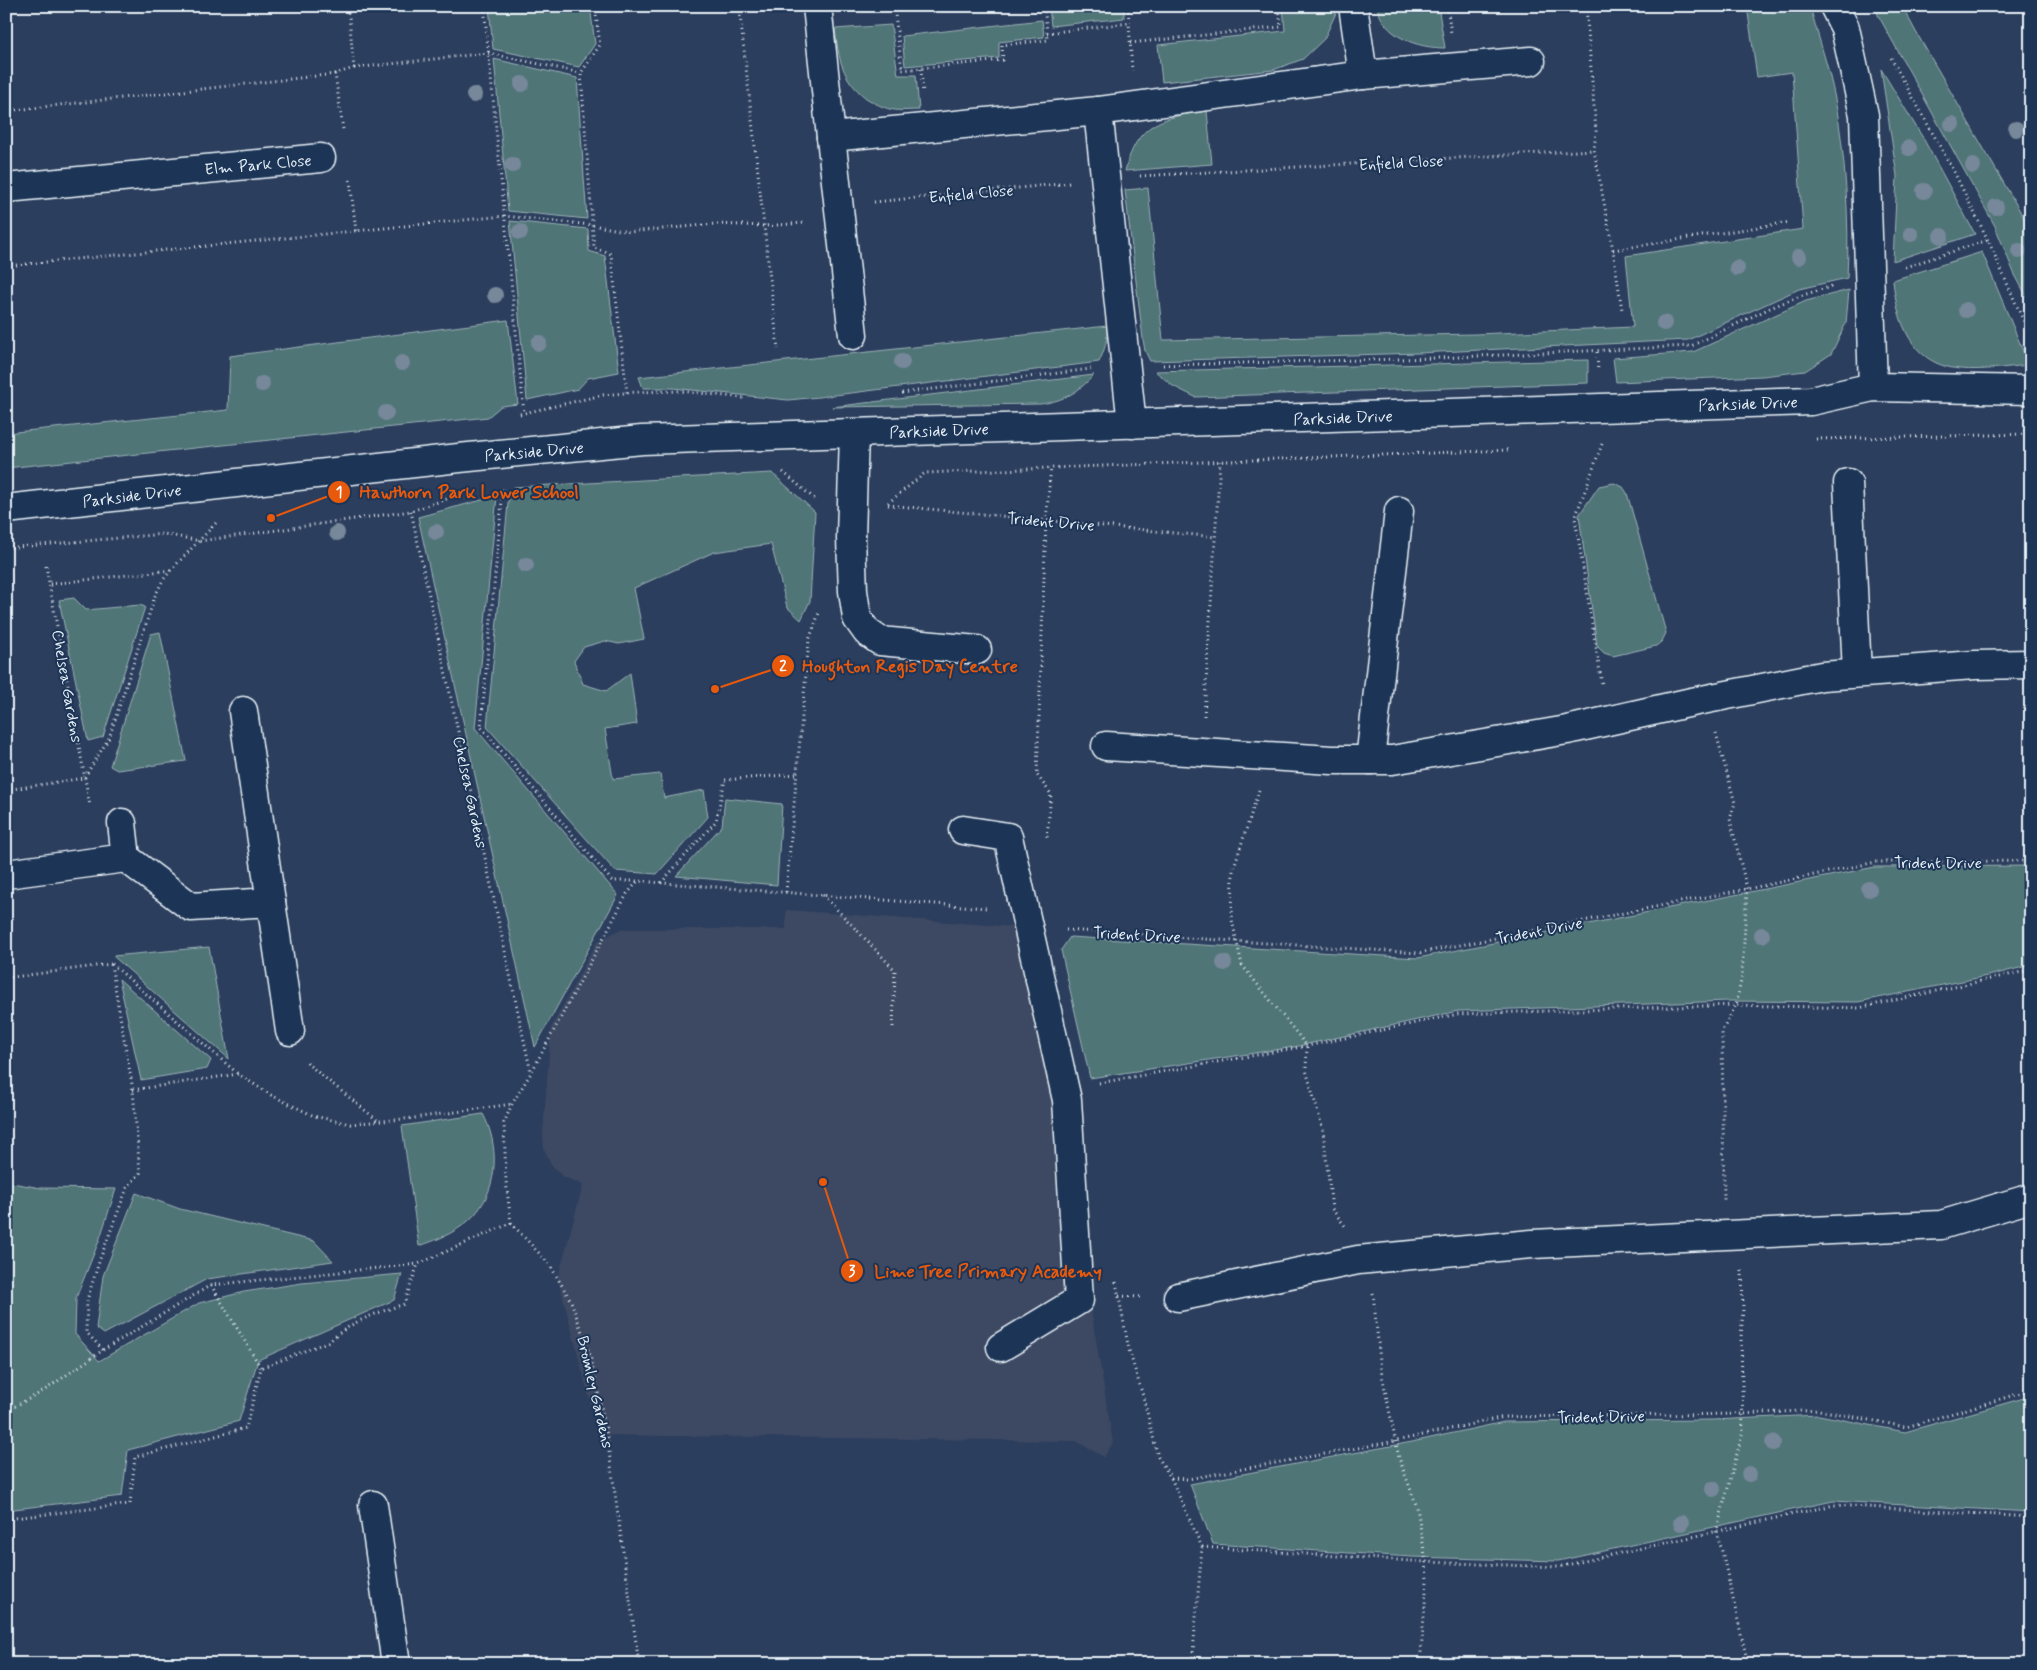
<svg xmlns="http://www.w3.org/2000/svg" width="2037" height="1670" font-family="Mynerve,sans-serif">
	<rect width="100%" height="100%" fill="#2c3e5d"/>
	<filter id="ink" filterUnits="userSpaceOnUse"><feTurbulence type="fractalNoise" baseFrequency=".02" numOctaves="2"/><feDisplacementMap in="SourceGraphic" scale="10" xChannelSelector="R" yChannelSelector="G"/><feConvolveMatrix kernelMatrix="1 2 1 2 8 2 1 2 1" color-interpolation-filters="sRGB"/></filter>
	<g filter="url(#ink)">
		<polygon fill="#3e4964" points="786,910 1014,927 1071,1188 1113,1443 1104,1457 1076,1441 599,1435 558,1278 583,1185 562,1176 551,1164 544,1149 543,1134 551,1028 597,942 621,929 786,929"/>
		<g fill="#4f7477" stroke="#9cb2b8">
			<polygon points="489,6 590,6 595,44 579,67 493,49"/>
			<polygon points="1049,6 1124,6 1124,18 1051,26"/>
			<polygon points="1283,6 1336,6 1336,13 1324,39 1303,59 1273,70 1162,82 1158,45 1285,31"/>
			<path d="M1377,6H1438L1445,48C1418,48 1383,37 1377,6Z"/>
			<path d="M1747,6H1810C1818,37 1829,68 1835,99C1845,152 1850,223 1847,278L1799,289L1688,340L1418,353L1150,361L1145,351L1143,339L1125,190L1148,188L1163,340L1476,334L1633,327L1626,256L1803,229L1792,72L1757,77Z"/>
			<polygon points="1876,6 1902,6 1916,32 2031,230 2031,305 2014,273 1995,226 1878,15"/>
			<polygon points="1042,20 1044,37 999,42 999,58 905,66 902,36"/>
			<path d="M891,25L898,75H916L919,110C911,110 903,111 895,110C885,109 874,103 866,98C841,78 839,59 835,29Z"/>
			<polygon points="494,59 577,78 587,219 508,211"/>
			<polygon points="1881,69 1923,138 1975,234 1893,261 1897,176"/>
			<path d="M1207,111L1212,164L1125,171C1137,123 1161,117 1207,111Z"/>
			<polygon points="510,221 588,229 589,251 605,256 619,372 588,378 578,389 527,400"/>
			<path d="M1982,252L2029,365C2007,367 1982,371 1960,369C1911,365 1897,321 1893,280Z"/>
			<polygon points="1849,290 1846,323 1831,354 1805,371 1763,376 1616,382 1613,358 1693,352 1806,301"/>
			<polygon points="508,320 518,404 501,406 488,417 6,468 6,433 228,410 230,356"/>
			<path d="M1107,326C1108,339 1105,349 1099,362L819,397L788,400L673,388H643L639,377Z"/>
			<polygon points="1588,360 1588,383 1195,397 1173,386 1155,371"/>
			<path d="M1094,375C1077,393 1065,400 1041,404L832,407Z"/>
			<polygon points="772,473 815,512 810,601 801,620 787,607 771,544 714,552 634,588 644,639 619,644 605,641 584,647 574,661 583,684 606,691 630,673 637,724 605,729 613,779 660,774 664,798 704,790 708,817 657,874 615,871 487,727 509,493 514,487"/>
			<polygon points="1614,483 1623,487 1627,493 1666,633 1662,641 1656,646 1613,656 1604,653 1597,646 1579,515 1599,486"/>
			<polygon points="497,496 475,728 618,895 535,1047 418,517"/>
			<polygon points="74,598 86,610 140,605 145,607 103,737 88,741 59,600"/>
			<polygon points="160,632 186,761 117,770 110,766 151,634"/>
			<polygon points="725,798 782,804 777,885 676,876 722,826"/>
			<polygon points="2031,866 2031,965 1992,975 1858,1002 1729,1001 1458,1011 1294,1047 1090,1078 1061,950 1070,937 1418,958 1875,867"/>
			<polygon points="209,947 229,1059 113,956"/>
			<polygon points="119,979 211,1060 207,1069 141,1080"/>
			<path d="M483,1114C499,1144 499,1186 476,1213C462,1230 440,1239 419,1246L402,1126Z"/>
			<polygon points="6,1182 41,1188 116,1189 99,1241 76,1298 75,1334 99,1361 199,1303 244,1292 302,1283 402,1274 394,1300 258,1360 239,1421 128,1450 122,1496 6,1510"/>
			<polygon points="136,1193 180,1209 314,1241 333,1261 207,1279 104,1334 96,1328 103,1276"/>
			<polygon points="2031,1396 2031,1512 1833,1501 1558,1561 1411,1557 1213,1544 1190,1484 1412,1442 1504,1422 1713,1420 1819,1415 1905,1432"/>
		</g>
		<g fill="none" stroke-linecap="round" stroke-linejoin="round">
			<defs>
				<g id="minor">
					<polyline points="817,6 831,137 1098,111 1363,75 1531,61"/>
					<polyline points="1353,6 1363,75"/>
					<polyline points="1834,6 1845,28 1864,115 1873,387"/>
					<polyline points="1098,111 1132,424"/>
					<polyline points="831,137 853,335"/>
					<polyline points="6,188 321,158"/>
					<polyline points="854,433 851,538 853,591 857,618 867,632 880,641 977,650"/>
					<polyline points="1848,483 1857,673"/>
					<polyline points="6,509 459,458 642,440 1811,401 1873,387 2031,390"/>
					<polyline points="1106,746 1332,760 1392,760 1567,730 1692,702 1822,676 1975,665 2031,664"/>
					<polyline points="1370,760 1399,511"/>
					<polyline points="122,823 126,858 191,907 271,902 243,711"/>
					<polyline points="963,830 1008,837 1067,1100 1079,1300 1001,1347"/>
					<polyline points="6,874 126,858"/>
					<polyline points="271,902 290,1031"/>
					<polyline points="1178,1297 1358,1260 1532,1244 1941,1225 2031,1198"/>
					<polyline points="373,1505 396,1664"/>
				</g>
			</defs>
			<use href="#minor" stroke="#e8f1f8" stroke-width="31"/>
			<g stroke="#e8f1f8" stroke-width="3" stroke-dasharray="1 4" stroke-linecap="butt">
				<polyline points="484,6 524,413"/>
				<polyline points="595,6 600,45 581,73 594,248 611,254 627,393"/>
				<polyline points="739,6 778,349"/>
				<polyline points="894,6 902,70 1003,60 1002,45 1048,40 1044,6"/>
				<polyline points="1128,6 1132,71"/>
				<polyline points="1447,6 1451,33"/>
				<polyline points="1586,6 1596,131 1594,150"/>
				<polyline points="1047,33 1129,23"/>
				<polyline points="1130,43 1281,27 1279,6"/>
				<polyline points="1891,58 1953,170 1988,240"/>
				<polyline points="354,68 488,53 581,73"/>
				<polyline points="921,69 923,93"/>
				<polyline points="6,111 335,74"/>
				<polyline points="343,129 335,74 354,68 348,6"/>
				<polyline points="1140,176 1594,150 1613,250 1622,310"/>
				<polyline points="350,180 356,231"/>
				<polyline points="874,202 1070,183"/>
				<polyline points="1613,250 1790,222"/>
				<polyline points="6,266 504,216 592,225 630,232 716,224 765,226 804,223"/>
				<polyline points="1905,267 1988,240 2031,338"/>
				<polyline points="1597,352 1598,372"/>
				<polyline points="1163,365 1438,358 1691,346 1770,308 1803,295 1833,286"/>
				<polyline points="902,393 1091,369"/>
				<polyline points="520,414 603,395 636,392 680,391 744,398"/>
				<polyline points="1816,439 2031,434"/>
				<polyline points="1602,444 1575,518 1602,685"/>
				<polyline points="783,472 816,500"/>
				<polyline points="503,489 481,727 612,881 638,881 987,908"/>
				<polyline points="888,503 925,473 1508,450"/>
				<polyline points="888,505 1216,537"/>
				<polyline points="411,511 531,1073"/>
				<polyline points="6,548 164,534 200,541 411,511 453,497"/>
				<polyline points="46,566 90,806"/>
				<polyline points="50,584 171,570"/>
				<polyline points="1204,716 1220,461"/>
				<polyline points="1716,733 1735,803 1730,819 1747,889 1742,976 1736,1005 1722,1031 1724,1200"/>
				<polyline points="6,790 84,778 109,738 155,596 163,580 171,570 216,523"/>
				<polyline points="1259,790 1233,870 1232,920 1242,965 1307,1046 1306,1070 1323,1130 1332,1209 1345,1226"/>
				<polyline points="1047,837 1051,794 1037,775 1046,520 1051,467"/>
				<polyline points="661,883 716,821 725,780 797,774"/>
				<polyline points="786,892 809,640 819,613"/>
				<polyline points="823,895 895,970 893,1028"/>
				<polyline points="1066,930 1419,953 1747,889 1876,862 2031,861"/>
				<polyline points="112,964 238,1074"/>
				<polyline points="6,978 111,964"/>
				<polyline points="307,1062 309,1065 377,1120"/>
				<polyline points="1099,1083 1307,1046 1458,1014 1736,1005 1859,1008 2031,970"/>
				<polyline points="133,1090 238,1074 271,1095 314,1116 350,1124 414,1118 512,1104"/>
				<polyline points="511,1223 550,1265 571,1301 590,1355 606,1430 639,1664"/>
				<polyline points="511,1223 506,1181 504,1123 512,1104 531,1073 627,894 638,881"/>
				<polyline points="1742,1270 1743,1309 1741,1338 1743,1431 1716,1533 1721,1547 1748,1664"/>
				<polyline points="1116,1282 1129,1350 1143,1396 1158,1457 1171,1478 1202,1547 1192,1664"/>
				<polyline points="211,1285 261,1368"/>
				<polyline points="1373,1293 1381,1370 1399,1458 1417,1507 1426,1562 1427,1580 1420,1664"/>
				<polyline points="1119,1296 1142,1297"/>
				<polyline points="103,1350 211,1285 418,1264"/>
				<polyline points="6,1411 42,1392 103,1350 86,1332 87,1300 100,1259 127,1188 140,1173 133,1090 111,964"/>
				<polyline points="1171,1478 1188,1479 1396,1441 1504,1417 1742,1414 1819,1410 1906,1427 2031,1390"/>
				<path d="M6,1519L130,1504L135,1457L246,1428L261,1368L330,1341C351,1321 377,1313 404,1304L418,1264L511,1223"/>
				<polyline points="1202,1547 1426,1562 1558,1567 1834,1505 2031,1517"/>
			</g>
			<use href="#minor" stroke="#1d3557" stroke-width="28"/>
		</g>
		<g fill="#76889a">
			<circle cx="522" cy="84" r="8"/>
			<circle cx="474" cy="95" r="8"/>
			<circle cx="1952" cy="124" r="8"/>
			<circle cx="2016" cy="129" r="8"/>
			<circle cx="1909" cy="148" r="8"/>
			<circle cx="512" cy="165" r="8"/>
			<circle cx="1973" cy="166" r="8"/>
			<circle cx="1924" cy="191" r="8"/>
			<circle cx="1996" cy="207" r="8"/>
			<circle cx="520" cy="232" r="8"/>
			<circle cx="1911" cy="234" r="8"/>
			<circle cx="1941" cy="236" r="8"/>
			<circle cx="2019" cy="251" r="8"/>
			<circle cx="1799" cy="257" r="8"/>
			<circle cx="1737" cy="268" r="8"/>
			<circle cx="495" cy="295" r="8"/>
			<circle cx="1966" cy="310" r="8"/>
			<circle cx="1664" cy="323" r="8"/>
			<circle cx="539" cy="343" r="8"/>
			<circle cx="902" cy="362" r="8"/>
			<circle cx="402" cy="363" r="8"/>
			<circle cx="262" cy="384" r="8"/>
			<circle cx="386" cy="413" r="8"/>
			<circle cx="436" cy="532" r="8"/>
			<circle cx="337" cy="533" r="8"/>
			<circle cx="526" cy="565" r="8"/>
			<circle cx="1869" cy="889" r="8"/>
			<circle cx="1762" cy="935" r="8"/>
			<circle cx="1224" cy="963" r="8"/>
			<circle cx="1773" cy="1443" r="8"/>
			<circle cx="1749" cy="1474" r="8"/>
			<circle cx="1713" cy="1489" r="8"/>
			<circle cx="1681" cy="1523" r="8"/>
		</g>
	</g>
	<g text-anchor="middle" stroke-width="4" stroke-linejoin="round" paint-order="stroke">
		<g font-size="16" fill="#e8f1f8" stroke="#1d3557">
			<text transform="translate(1401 162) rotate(-3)" y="6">Enfield Close</text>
			<text transform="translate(258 164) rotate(-5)" y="6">Elm Park Close</text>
			<text transform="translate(971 193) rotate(-5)" y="6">Enfield Close</text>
			<text transform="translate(1748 403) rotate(-2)" y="6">Parkside Drive</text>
			<text transform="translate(1343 417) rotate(-2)" y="6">Parkside Drive</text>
			<text transform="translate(939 430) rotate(-2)" y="6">Parkside Drive</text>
			<text transform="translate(534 451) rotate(-5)" y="6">Parkside Drive</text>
			<text transform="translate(132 495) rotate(-7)" y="6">Parkside Drive</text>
			<text transform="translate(1051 521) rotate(5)" y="6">Trident Drive</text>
			<text transform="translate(68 686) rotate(80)" y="6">Chelsea Gardens</text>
			<text transform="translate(471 792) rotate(78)" y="6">Chelsea Gardens</text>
			<text x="1938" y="868">Trident Drive</text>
			<text transform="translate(1539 930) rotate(-11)" y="6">Trident Drive</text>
			<text transform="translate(1137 934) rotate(3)" y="6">Trident Drive</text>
			<text transform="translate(596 1392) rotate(77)" y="6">Bromley Gardens</text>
			<text transform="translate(1601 1416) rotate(-1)" y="6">Trident Drive</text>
		</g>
	</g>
	<path fill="none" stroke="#e8590c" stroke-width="2" d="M271 518L339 492M715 689L783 666M823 1182L852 1271"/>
	<g fill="#e8590c" stroke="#1d3557" stroke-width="2">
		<circle cx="271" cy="518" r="5"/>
		<circle cx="715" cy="689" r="5"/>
		<circle cx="823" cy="1182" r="5"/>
		<circle cx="339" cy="492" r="12"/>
		<circle cx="783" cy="666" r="12"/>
		<circle cx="852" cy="1271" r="12"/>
	</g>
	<g font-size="15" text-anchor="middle" font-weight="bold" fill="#fff">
		<text x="339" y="497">1</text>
		<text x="783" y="671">2</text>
		<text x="852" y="1276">3</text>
	</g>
	<g font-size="18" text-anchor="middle" font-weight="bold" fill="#e8590c" stroke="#1d3557" stroke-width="4" stroke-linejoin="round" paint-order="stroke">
		<text x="469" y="498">Hawthorn Park Lower School</text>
		<text x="910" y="672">Houghton Regis Day Centre</text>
		<text x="988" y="1277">Lime Tree Primary Academy</text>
	</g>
	<rect width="2037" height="1670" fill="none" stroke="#1d3557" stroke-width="25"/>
	<rect x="12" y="12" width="2012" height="1645" fill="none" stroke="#e8f1f8" stroke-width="2" filter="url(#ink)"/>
</svg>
